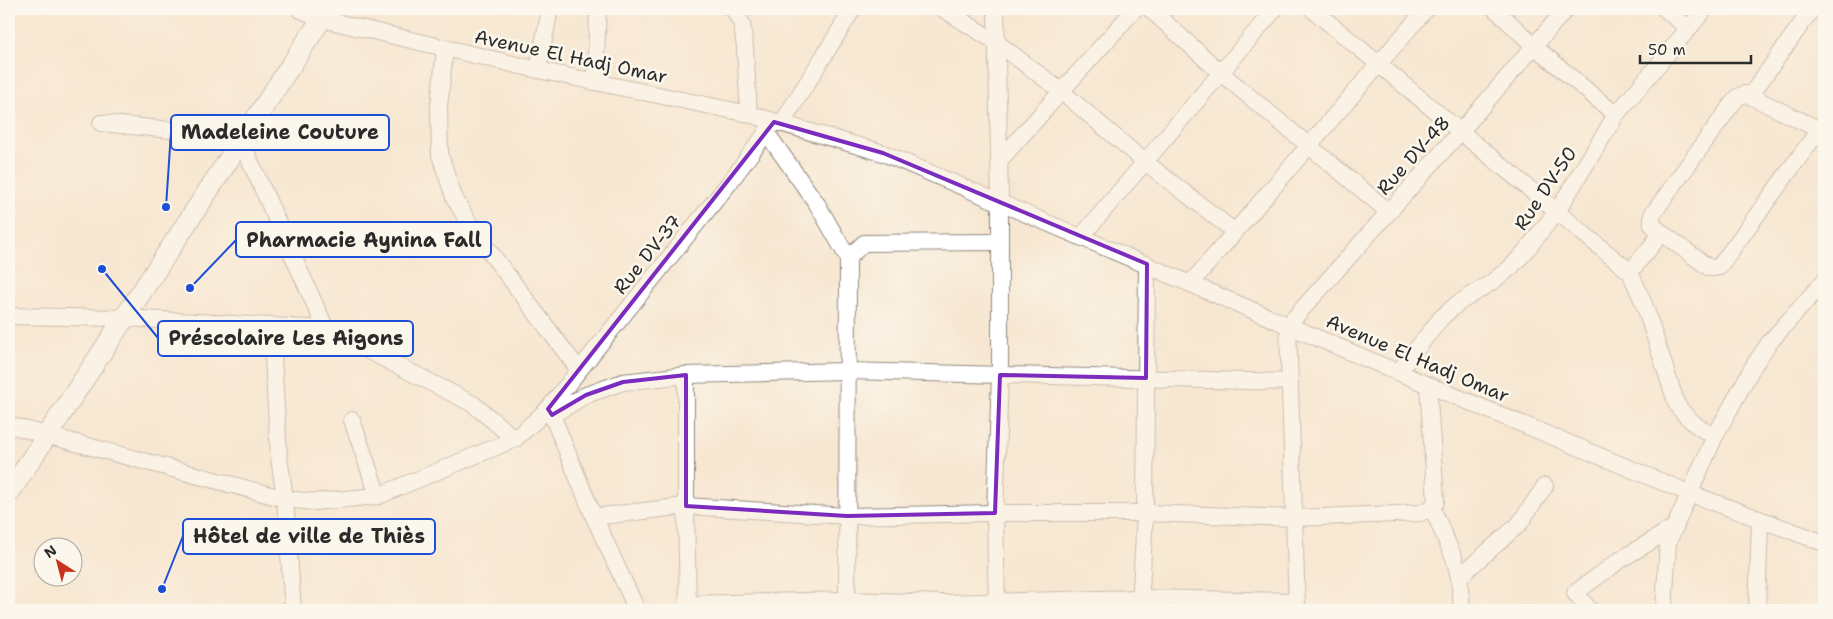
<svg xmlns="http://www.w3.org/2000/svg" width="1833" height="619" font-family="'Shantell Sans',sans-serif">
	<rect width="100%" height="100%" fill="#fbf7ec"/>
	<filter id="ink" filterUnits="userSpaceOnUse"><feTurbulence type="fractalNoise" baseFrequency=".02" numOctaves="2"/><feDisplacementMap in="SourceGraphic" scale="10" xChannelSelector="R" yChannelSelector="G"/><feConvolveMatrix kernelMatrix="1 2 1 2 8 2 1 2 1" color-interpolation-filters="sRGB"/></filter>
	<filter id="wash" filterUnits="userSpaceOnUse"><feTurbulence type="fractalNoise" baseFrequency=".0096" numOctaves="4" result="noise"/><feDisplacementMap in="SourceGraphic" scale="20" xChannelSelector="R" yChannelSelector="G"/><feGaussianBlur stdDeviation="1.12" result="paint"/><feColorMatrix in="noise" values="0 0 0 0 0 0 0 0 0 0 0 0 0 0 0 0 0 1.4 0 .05"/><feComposite in="paint" operator="in"/></filter>
	<g filter="url(#wash)">
		<rect width="100%" height="100%" fill="#f7e7d2"/>
	</g>
	<g filter="url(#ink)">
		<g fill="none" stroke-linecap="round" stroke-linejoin="round">
			<defs>
				<g id="minor">
					<polyline points="299,9 322,19 538,70 749,114 883,153 1428,385 1689,493 1824,543"/>
					<polyline points="733,9 742,24 745,48 749,114"/>
					<polyline points="943,9 996,42 1061,91 1145,162 1235,232"/>
					<polyline points="996,9 1000,202 1000,375 995,513 997,610"/>
					<polyline points="1150,9 1221,73 1389,212"/>
					<path d="M1312,9L1630,272L1644,304L1677,405C1688,420 1698,428 1715,436L1668,542L1664,610"/>
					<polyline points="1495,9 1534,46 1616,115"/>
					<polyline points="1665,9 1689,29"/>
					<polyline points="1812,9 1750,96 1824,132"/>
					<polyline points="445,48 439,107 440,155 454,197 471,227 579,370"/>
					<polyline points="538,70 550,9"/>
					<polyline points="595,82 598,9"/>
					<polyline points="101,123 221,135 241,141 326,329 473,404 515,439"/>
					<polyline points="782,123 853,9"/>
					<polyline points="766,132 817,204 848,258 847,610"/>
					<polyline points="999,161 1135,9"/>
					<polyline points="1662,233 1652,225 1652,215 1732,104 1738,97 1744,94 1750,96"/>
					<polyline points="1081,237 1275,9"/>
					<polyline points="848,258 864,243 1000,242"/>
					<polyline points="1630,272 1662,233 1708,267 1714,268 1719,267 1819,130"/>
					<polyline points="1191,283 1426,9"/>
					<polyline points="9,316 124,318 326,329"/>
					<polyline points="271,325 279,457 285,499 293,610"/>
					<polyline points="1399,371 1442,317 1457,304 1492,282 1510,268 1524,253 1558,210 1616,115 1705,9"/>
					<polyline points="686,375 686,506 688,610"/>
					<polyline points="548,409 552,415 594,517 637,610"/>
					<polyline points="552,415 586,395 623,382 686,375 847,371 1290,382"/>
					<polyline points="352,420 378,496"/>
					<polyline points="9,425 285,499 314,502 378,496 515,439 548,409 730,182 774,122"/>
					<polyline points="1715,436 1754,365 1769,343 1824,281"/>
					<polyline points="1432,508 1454,558 1459,577 1462,610"/>
					<polyline points="594,517 686,506 847,516 995,513 1145,513 1295,518 1420,513 1432,508 1436,501 1428,385"/>
					<polyline points="1459,577 1519,524 1545,486"/>
					<polyline points="688,604 847,600 941,603 1140,598 1297,601"/>
					<polyline points="1140,610 1145,513 1147,264"/>
					<polyline points="1297,610 1288,325 1460,132 1566,9"/>
					<polyline points="1590,610 1575,593 1620,560 1676,526"/>
					<polyline points="1757,610 1760,520"/>
				</g>
				<polyline id="major" points="9,493 328,9"/>
			</defs>
			<use href="#minor" stroke="#91897e" stroke-width="18"/>
			<use href="#major" stroke="#91897e" stroke-width="22"/>
			<use href="#minor" stroke="#fff" stroke-width="16"/>
			<use href="#major" stroke="#fff" stroke-width="20"/>
		</g>
	</g>
	<path d="M0 0H1833V619H0ZM774,122L883,153L1147,264L1146,378L1000,375L995,513L847,516L686,506V375L623,382L586,395L552,415L548,409Z" fill="#f7e7d2" fill-opacity=".55" fill-rule="evenodd"/>
	<path fill="none" stroke="#7b2cbf" stroke-width="4" stroke-linejoin="round" d="M774,122L883,153L1147,264L1146,378L1000,375L995,513L847,516L686,506V375L623,382L586,395L552,415L548,409Z"/>
	<g text-anchor="middle" stroke-width="5" stroke-linejoin="round" paint-order="stroke">
		<g font-size="19" fill="#2b2b2b" stroke="#fbf7ec">
			<text transform="translate(571 56) rotate(12)" y="7">Avenue El Hadj Omar</text>
			<text transform="translate(1413 155) rotate(-48)" y="7">Rue DV-48</text>
			<text transform="translate(1545 188) rotate(-56)" y="7">Rue DV-50</text>
			<text transform="translate(647 254) rotate(-51)" y="7">Rue DV-37</text>
			<text transform="translate(1418 358) rotate(23)" y="7">Avenue El Hadj Omar</text>
		</g>
	</g>
	<path fill="none" stroke="#1d4ed8" stroke-width="2" d="M166 207L171 132M190 288L236 240M102 269L158 338M162 589L183 536"/>
	<g fill="#1d4ed8" stroke="#fbf7ec" stroke-width="2">
		<circle cx="166" cy="207" r="5"/>
		<circle cx="190" cy="288" r="5"/>
		<circle cx="102" cy="269" r="5"/>
		<circle cx="162" cy="589" r="5"/>
	</g>
	<g fill="#fbf7ec" stroke="#1d4ed8" stroke-width="2">
		<rect x="171" y="115" width="218" height="35" rx="5"/>
		<rect x="236" y="222" width="255" height="35" rx="5"/>
		<rect x="158" y="321" width="255" height="35" rx="5"/>
		<rect x="183" y="519" width="252" height="35" rx="5"/>
	</g>
	<g font-size="20" text-anchor="middle" font-weight="bold" fill="#2b2b2b">
		<text x="280" y="139">Madeleine Couture</text>
		<text x="364" y="247">Pharmacie Aynina Fall</text>
		<text x="286" y="345">Préscolaire Les Aigons</text>
		<text x="309" y="543">Hôtel de ville de Thiès</text>
	</g>
	<rect width="1833" height="619" fill="none" stroke="#fbf7ec" stroke-width="30"/>
	<g transform="translate(58 562) rotate(324)"><circle r="24" fill="#fbf7ec" stroke="#a8a59f"/>
	<path d="M0-4L9 19L0 12L-9 19Z" fill="#c8321e"/>
	<text y="-8" font-size="14" font-weight="bold" text-anchor="middle" fill="#2b2b2b">N</text>
	</g>
	<path d="M1640 55v8h111v-8" fill="none" stroke="#2b2b2b" stroke-width="2.5"/>
	<text x="1648" y="55" font-size="15" fill="#2b2b2b" stroke="#fbf7ec" stroke-width="4" paint-order="stroke">50 m</text>
</svg>
